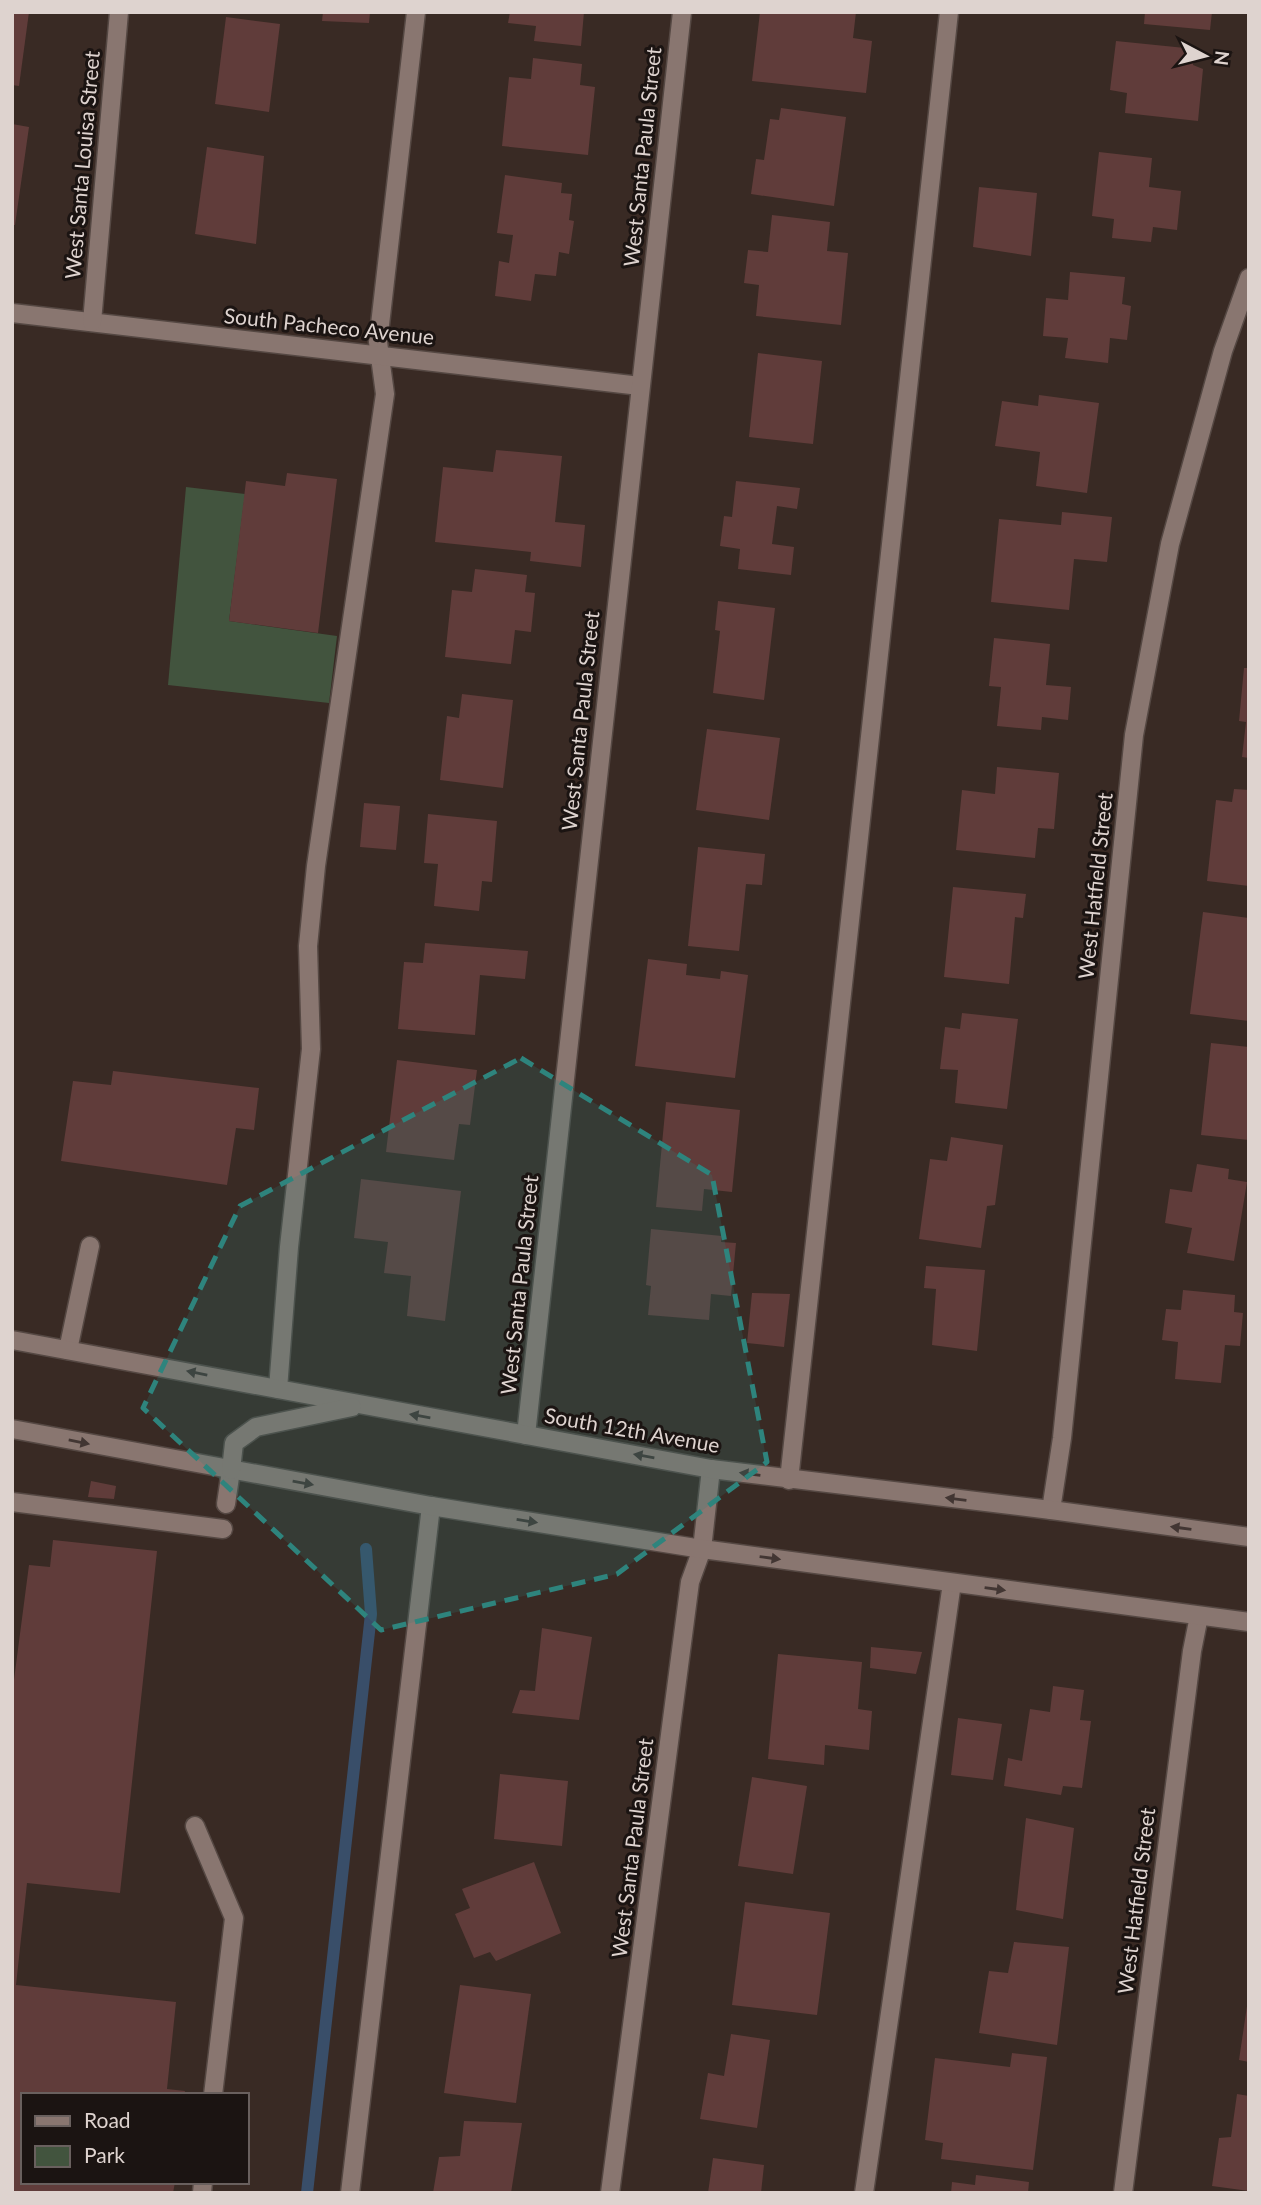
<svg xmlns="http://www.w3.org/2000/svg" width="1261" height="2205" font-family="Lato,sans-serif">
	<rect width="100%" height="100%" fill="#392a24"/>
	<polygon fill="#42543e" points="186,487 245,494 229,621 337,636 329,703 168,685"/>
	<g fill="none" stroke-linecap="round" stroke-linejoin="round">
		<polyline stroke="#394e69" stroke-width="12" points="307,2193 371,1614 366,1549"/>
	</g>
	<g fill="#603c3a">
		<polygon points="12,12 29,12 19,86 12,85"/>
		<polygon points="323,12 370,12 369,23 322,21"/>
		<polygon points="510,12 584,12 581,46 534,41 536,26 508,23"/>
		<polygon points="760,12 856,12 853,38 872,41 866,93 752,81"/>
		<polygon points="1145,12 1212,12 1210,30 1144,24"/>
		<polygon points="226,17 280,24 269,112 215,104"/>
		<polygon points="1116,41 1195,49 1193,65 1203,69 1198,121 1125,113 1127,93 1110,90"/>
		<polygon points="533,58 582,64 580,85 595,87 588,155 502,146 509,77 531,79"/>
		<polygon points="781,108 846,117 834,206 751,194 756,159 764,160 770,119 779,120"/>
		<polygon points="12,124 29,127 15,225 12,225"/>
		<polygon points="207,147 264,156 256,244 195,234"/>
		<polygon points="1099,152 1152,158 1149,187 1181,191 1177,230 1153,227 1151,242 1112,238 1114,219 1092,216"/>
		<polygon points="505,175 562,183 561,193 572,194 569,220 574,221 569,254 559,252 556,276 535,274 531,301 495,296 499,261 509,263 513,235 497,233"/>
		<polygon points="979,187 1037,193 1031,256 973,247"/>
		<polygon points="772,215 830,222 827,251 848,253 841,325 756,316 759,285 744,283 748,250 768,252"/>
		<polygon points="1070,272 1125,277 1122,304 1131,306 1127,340 1110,338 1108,363 1065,358 1068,338 1043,336 1046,298 1068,300"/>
		<polygon points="758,353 822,361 813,444 749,437"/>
		<polygon points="1039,395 1099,403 1087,493 1036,486 1040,452 995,446 1002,401 1038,406"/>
		<polygon points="496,450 562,456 555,522 585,525 581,567 530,561 531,552 435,542 443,467 493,472"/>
		<polygon points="287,473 337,479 318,633 229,621 246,481 285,486"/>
		<polygon points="736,481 800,488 797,509 777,506 772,544 794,547 791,575 738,569 740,549 720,546 724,516 732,517"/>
		<polygon points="1062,512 1112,517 1107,562 1074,559 1069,610 991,602 999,519 1061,525"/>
		<polygon points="475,569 527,575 525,592 535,593 531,632 515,630 511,664 445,657 452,590 472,592"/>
		<polygon points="718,601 775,608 764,700 713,693 720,631 715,630"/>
		<polygon points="994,638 1050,644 1046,685 1071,687 1068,720 1042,717 1041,730 997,726 1001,687 989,686"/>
		<polygon points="1244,668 1249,668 1249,758 1242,757 1246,722 1239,721"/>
		<polygon points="462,694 513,700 503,788 440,780 447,716 459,718"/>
		<polygon points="707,729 780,738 769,820 696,810"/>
		<polygon points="997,767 1059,773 1054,829 1038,828 1035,858 956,850 962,790 995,794"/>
		<polygon points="1234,789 1249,790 1249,886 1207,881 1216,800 1232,802"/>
		<polygon points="364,803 400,806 396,850 360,847"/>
		<polygon points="428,814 497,821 492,882 482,881 479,911 434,906 438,864 424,863"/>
		<polygon points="698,847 765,854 762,885 746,884 739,951 688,946"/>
		<polygon points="953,887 1026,894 1023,918 1015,917 1009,984 944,977"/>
		<polygon points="1203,912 1249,918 1249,1021 1190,1014"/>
		<polygon points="425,943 528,951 525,979 480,975 475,1035 398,1029 404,962 423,963"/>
		<polygon points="648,959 687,964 686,975 720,979 721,971 748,975 735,1078 635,1066"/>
		<polygon points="962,1013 1018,1019 1007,1109 955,1103 958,1070 940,1069 945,1027 960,1029"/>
		<polygon points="1211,1043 1249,1047 1249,1140 1201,1135"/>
		<polygon points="397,1060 477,1070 470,1125 459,1124 454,1160 386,1152"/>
		<polygon points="113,1071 259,1088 254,1130 236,1128 227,1185 61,1161 73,1081 111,1085"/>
		<polygon points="666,1102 740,1110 732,1192 704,1189 702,1211 656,1207"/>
		<polygon points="951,1137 1003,1145 995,1205 987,1206 981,1248 919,1239 930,1159 947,1161"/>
		<polygon points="1197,1164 1229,1169 1228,1179 1247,1182 1234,1261 1187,1253 1192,1228 1165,1223 1170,1189 1192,1192"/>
		<polygon points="361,1179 461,1191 445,1321 407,1316 411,1276 384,1273 388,1242 354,1238"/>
		<polygon points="651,1229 722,1236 721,1242 736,1243 731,1296 711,1294 709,1320 648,1315 651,1286 646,1285"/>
		<polygon points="926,1266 985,1270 977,1351 932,1345 936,1289 924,1288"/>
		<polygon points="1183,1290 1235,1295 1234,1312 1243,1313 1240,1346 1225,1345 1221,1383 1175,1379 1178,1342 1162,1340 1166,1309 1181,1310"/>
		<polygon points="752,1293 790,1294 784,1347 747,1343"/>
		<polygon points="91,1481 116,1486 114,1499 88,1497"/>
		<polygon points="53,1540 157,1551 120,1893 27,1883 16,1985 176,2002 167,2089 185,2091 184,2095 23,2095 23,2182 175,2182 173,2193 12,2193 12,1695 29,1565 50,1567"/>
		<polygon points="542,1628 592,1637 579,1720 512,1713 520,1690 535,1691"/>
		<polygon points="871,1647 922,1652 916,1674 870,1668"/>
		<polygon points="778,1654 862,1662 858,1709 872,1711 869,1750 825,1745 824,1765 768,1759"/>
		<polygon points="1053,1686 1084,1690 1080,1720 1091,1721 1082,1788 1063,1786 1061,1795 1004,1786 1008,1758 1022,1761 1030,1709 1050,1712"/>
		<polygon points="958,1718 1002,1724 993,1780 951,1775"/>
		<polygon points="500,1774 568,1781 562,1846 494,1839"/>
		<polygon points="752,1777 807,1786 793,1874 738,1866"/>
		<polygon points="1026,1818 1074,1828 1063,1919 1016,1910"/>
		<polygon points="534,1862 561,1933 496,1961 490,1952 474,1958 455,1914 470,1908 462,1889"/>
		<polygon points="745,1902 830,1913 817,2015 732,2005"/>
		<polygon points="1014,1942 1069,1947 1057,2045 979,2033 989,1971 1008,1973"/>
		<polygon points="460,1985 531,1994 516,2103 444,2093"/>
		<polygon points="1247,2006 1249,2007 1249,2062 1239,2060"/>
		<polygon points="731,2034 770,2040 757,2128 700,2119 708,2073 724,2076"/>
		<polygon points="1012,2053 1047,2057 1033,2170 941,2159 943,2143 925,2140 935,2058 1010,2067"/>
		<polygon points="1237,2094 1249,2096 1249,2191 1212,2186 1219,2138 1231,2137"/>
		<polygon points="464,2121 522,2123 511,2193 433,2193 439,2157 460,2156"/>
		<polygon points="713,2158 764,2165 761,2193 708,2193"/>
		<polygon points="976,2175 1029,2182 1028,2193 951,2193 952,2182 975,2185"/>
	</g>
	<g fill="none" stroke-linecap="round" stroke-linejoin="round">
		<defs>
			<g id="lane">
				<polyline points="68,1350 90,1246"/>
				<polyline points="278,1389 289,1247 311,1049 308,946 316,866 385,394 378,342 416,12"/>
				<polyline points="789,1480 949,12"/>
				<polyline points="12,1502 223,1529"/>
				<polyline points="226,1504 231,1470"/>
				<polyline points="195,1826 234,1918 213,2095"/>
				<polyline points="202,2193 203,2182"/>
				<polyline points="350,2193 431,1506"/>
				<polyline points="864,2193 952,1583"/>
			</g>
			<g id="street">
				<polyline points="12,313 640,386"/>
				<polyline points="92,322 119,12"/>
				<polyline points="526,1435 682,12"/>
				<polyline points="1051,1510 1062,1438 1134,735 1170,544 1223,351 1249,278"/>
				<polyline points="610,2193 690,1582 702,1549 711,1469"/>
				<polyline points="1123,2193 1192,1651 1199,1616"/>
			</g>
			<g id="secondary">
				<polyline points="12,1340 711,1469 1051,1510 1249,1537"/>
				<polyline points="12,1429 431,1506 702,1549 1249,1622"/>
				<polyline points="231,1470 234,1443 256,1427 352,1407"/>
			</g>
		</defs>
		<use href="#lane" stroke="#554843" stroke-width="21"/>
		<use href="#street" stroke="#554843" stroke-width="21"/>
		<use href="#secondary" stroke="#554843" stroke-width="21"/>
		<use href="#lane" stroke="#897670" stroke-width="18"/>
		<use href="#street" stroke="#897670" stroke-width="18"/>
		<use href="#secondary" stroke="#897670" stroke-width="18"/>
	</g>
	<defs><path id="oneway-solid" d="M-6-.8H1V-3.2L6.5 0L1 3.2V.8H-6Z" transform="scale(1.75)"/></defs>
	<g fill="#423633">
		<use href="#oneway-solid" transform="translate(197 1373) rotate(-169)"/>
		<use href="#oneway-solid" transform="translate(420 1416) rotate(-170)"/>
		<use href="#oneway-solid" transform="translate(79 1442) rotate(11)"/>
		<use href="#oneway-solid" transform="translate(644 1456) rotate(-170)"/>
		<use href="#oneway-solid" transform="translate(750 1474) rotate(-172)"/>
		<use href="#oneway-solid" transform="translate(303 1483) rotate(10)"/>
		<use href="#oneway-solid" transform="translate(956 1499) rotate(-173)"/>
		<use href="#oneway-solid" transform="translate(527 1521) rotate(9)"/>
		<use href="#oneway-solid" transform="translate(1181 1528) rotate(-172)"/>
		<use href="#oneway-solid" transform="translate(770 1558) rotate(8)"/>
		<use href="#oneway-solid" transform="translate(995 1589) rotate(8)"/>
	</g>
	<path fill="#2e847d" fill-opacity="0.2" stroke="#2e847d" stroke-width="5" stroke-dasharray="14 9" stroke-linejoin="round" d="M521,1058L712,1175L767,1462L617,1574L381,1630L143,1408L240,1206Z"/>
	<g text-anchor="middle" stroke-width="6" stroke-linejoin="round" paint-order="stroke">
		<g font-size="21" fill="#ded3cf" stroke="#1b1412">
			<text transform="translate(643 157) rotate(-84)" y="7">West Santa Paula Street</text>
			<text transform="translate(83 165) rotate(-85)" y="7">West Santa Louisa Street</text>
			<text transform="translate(329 327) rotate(6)" y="7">South Pacheco Avenue</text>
			<text transform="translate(581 721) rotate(-84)" y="7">West Santa Paula Street</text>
			<text transform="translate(1096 886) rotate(-84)" y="7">West Hatfield Street</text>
			<text transform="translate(520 1285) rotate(-84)" y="7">West Santa Paula Street</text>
			<text transform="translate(632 1431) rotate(10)" y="7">South 12th Avenue</text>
			<text transform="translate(633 1848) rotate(-83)" y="7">West Santa Paula Street</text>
			<text transform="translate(1137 1901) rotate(-83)" y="7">West Hatfield Street</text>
		</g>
	</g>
	<rect width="1261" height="2205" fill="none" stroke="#ded3cf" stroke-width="28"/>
	<rect x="21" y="2093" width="228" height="91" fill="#1b1412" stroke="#69605e" stroke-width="2"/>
	<rect x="35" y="2116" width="35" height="10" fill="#897670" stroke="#69605e" stroke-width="2"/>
	<text x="84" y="2128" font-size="21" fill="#ded3cf">Road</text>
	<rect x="35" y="2146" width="35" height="21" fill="#42543e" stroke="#69605e" stroke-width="2"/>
	<text x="84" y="2163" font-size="21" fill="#ded3cf">Park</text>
	<g transform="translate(1205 56) rotate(97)" stroke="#1b1412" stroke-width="5" paint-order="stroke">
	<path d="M0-5L12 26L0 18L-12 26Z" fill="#ded3cf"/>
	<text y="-10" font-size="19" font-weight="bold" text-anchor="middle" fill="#ded3cf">N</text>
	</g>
</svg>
